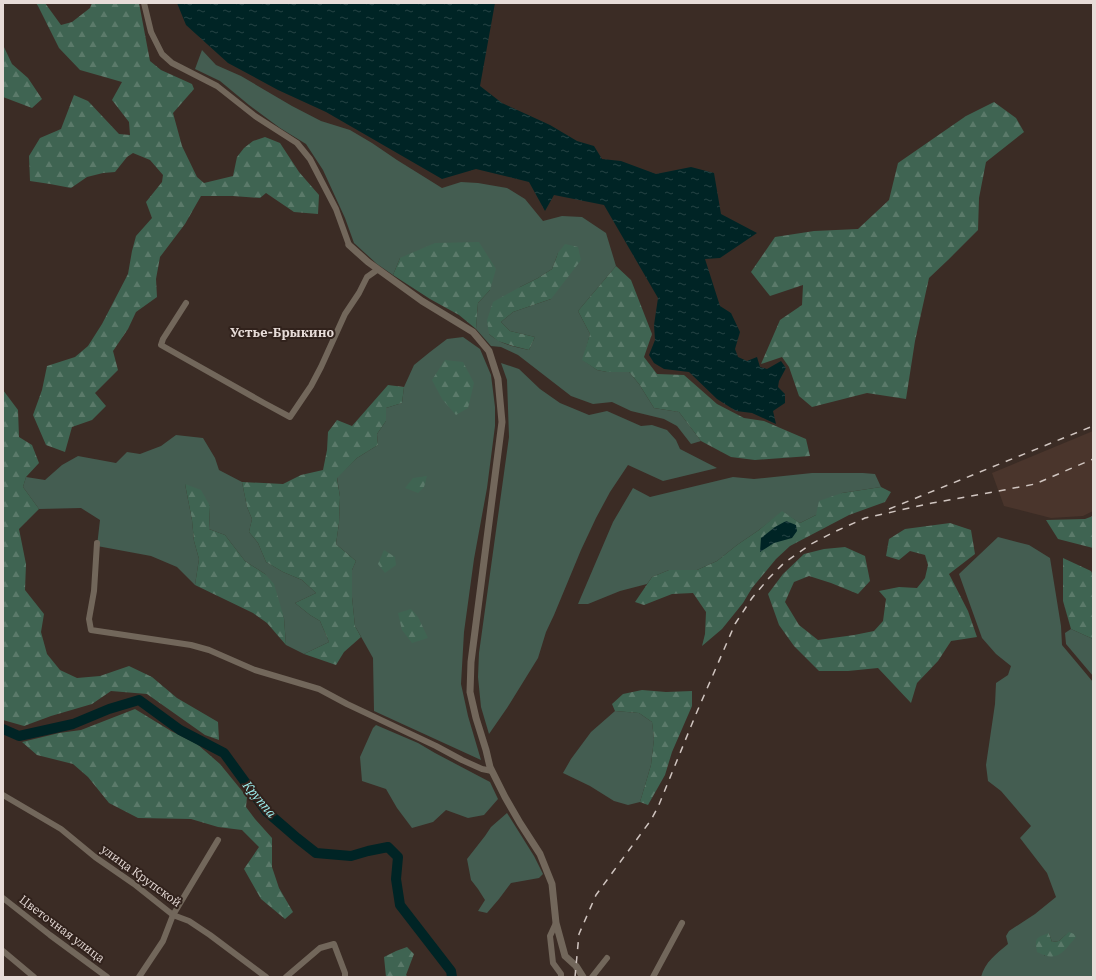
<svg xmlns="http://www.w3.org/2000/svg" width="1096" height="980" font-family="'IBM Plex Serif',serif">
	<defs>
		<pattern id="forest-firs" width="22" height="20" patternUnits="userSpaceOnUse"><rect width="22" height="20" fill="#3f6452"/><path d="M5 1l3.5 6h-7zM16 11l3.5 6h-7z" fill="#5b7a6a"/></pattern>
		<pattern id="water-ripples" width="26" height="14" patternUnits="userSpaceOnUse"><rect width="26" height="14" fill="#002425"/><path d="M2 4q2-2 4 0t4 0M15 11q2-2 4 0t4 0" fill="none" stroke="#254344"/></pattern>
	</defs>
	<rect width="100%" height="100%" fill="#3b2c25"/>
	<polygon fill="#4a352c" points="1093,431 1093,511 1083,516 1051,518 1004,506 992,473"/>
	<g fill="#445d51" fill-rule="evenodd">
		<path d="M202,50L216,65L241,76L292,106L321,121L350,130L372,143L397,160L442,188L461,182L478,183L507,188L525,199L543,221L562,216L582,217L606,233L616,266L578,311L590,334L583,360L597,370L607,372H629L639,384L654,408L679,412L701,441L691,444L677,426L664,419L631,411L612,402L593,404L571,396L518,355L501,347L491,346L476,329L478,303L490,290L400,258L393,275L377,264L354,243L345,218L323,170L306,144L280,128L249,105L220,81L195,69ZM558,253L551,299L513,312L501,322L510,331L535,337L529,350C513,346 502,345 489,334L520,287L538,278L552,269Z"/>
		<polygon points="463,337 480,349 491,375 495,407 495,426 487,488 474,559 464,632 461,684 468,716 481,760 374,711 373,658 355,626 352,597 352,570 356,561 336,544 339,523 340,497 337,477 357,458 378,445 377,434 386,421 386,408 402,403 404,387 414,365 430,352 447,339"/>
		<polygon points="501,363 519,369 540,389 560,403 589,415 607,411 641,426 652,425 667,430 676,440 680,449 717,468 663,481 628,465 610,492 596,518 581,550 554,615 546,632 538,658 507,708 489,734 481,707 478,677 479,653 509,437 507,380"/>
		<polygon points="176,435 203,438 215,458 219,470 242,482 247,507 252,519 249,532 258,543 266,562 283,572 302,580 316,593 295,603 310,615 320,621 329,642 304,654 286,645 284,618 265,574 245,561 225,535 209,529 210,506 185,484 192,520 194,541 199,559 195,585 177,567 151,556 97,546 100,520 81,508 39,509 23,487 26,477 45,480 62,465 78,456 116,463 127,452 140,454 161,446"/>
		<polygon points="812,473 863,473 875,474 881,487 842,493 816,515 800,523 782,512 759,530 737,545 717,561 697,570 669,570 652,577 647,584 620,591 588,604 578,604 613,522 633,488 650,497 733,477 754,479"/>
		<path d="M998,537L1029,545L1050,558L1061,626L1062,645L1093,682V977H981C985,962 996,954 1008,944L1006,936L1009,931L1035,914L1056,897L1047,873L1020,838L1031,826L1001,791L988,781L986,765L995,704L996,683L1008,675L1011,666L996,654L982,638L959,574ZM1069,932L1044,956L1049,933L1052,942L1059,941Z"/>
		<polygon points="1071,629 1093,639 1093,676 1066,644 1065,633"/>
		<polygon points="615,711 639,713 652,722 654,739 651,765 640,802 628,805 614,801 590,786 563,773 571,759 591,732"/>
		<polygon points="376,725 418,743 435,753 490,782 498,799 484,815 468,818 446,810 433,822 412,828 397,808 386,789 362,781 360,757 373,728"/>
		<polygon points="507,813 534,856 543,874 539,878 511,883 499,899 487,913 478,911 485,900 478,889 471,880 467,859 485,836 491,827"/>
	</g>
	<g fill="url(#forest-firs)">
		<polygon points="36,3 45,3 61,25 72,22 90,8 92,3 139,3 150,61 161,70 192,84 194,89 173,113 182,146 197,177 204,183 233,176 237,157 244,148 253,141 265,137 280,143 299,172 319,195 318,214 294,212 266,193 260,198 233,196 201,196 185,224 160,257 156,279 157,297 136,312 128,329 113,351 118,370 95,393 106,406 92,420 72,427 65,452 46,445 33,415 42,390 47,366 75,357 88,346 102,324 128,274 132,251 136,236 152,218 146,202 162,182 163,175 150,160 133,153 127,157 115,172 103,173 87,177 71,188 50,184 30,181 29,156 40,138 61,129 74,95 88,101 119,134 130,135 129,122 112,100 122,82 80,70 59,48 38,6"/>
		<polygon points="3,45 12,64 28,78 42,99 32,108 3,97"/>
		<polygon points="994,102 1016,118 1024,132 986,162 979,198 978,230 948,260 929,278 915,341 906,399 867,393 812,407 799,396 789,367 782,357 761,364 780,320 802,305 803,285 770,296 751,272 775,237 814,231 858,229 889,200 898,163 966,116"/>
		<polygon points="479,242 496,269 490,290 478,303 476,329 459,315 430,299 393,275 400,258 435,243"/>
		<polygon points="565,244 578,247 581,260 551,299 513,312 501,322 510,331 535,337 529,350 513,346 498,341 489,334 487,320 493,302 520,287 538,278 552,269 558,253"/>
		<polygon points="616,266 631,280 652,334 644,357 657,374 684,375 717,404 744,418 764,421 806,439 810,456 755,460 731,457 701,441 679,412 654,408 639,384 629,372 607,372 597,370 582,360 590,334 578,311"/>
		<polygon points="445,360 463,362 474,383 468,408 456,415 442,399 432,380"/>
		<polygon points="388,385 404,387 402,403 386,408 386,421 377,434 378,445 357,458 337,478 340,497 339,523 336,544 356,561 352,570 352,597 355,626 361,637 344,652 336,665 304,654 329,642 320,621 310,615 295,603 316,593 302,580 283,572 266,562 258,543 249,532 252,519 247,507 242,482 283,484 301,475 323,470 327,450 328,432 337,420 352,426"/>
		<polygon points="3,390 18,410 19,437 32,445 39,463 26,477 23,487 39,509 19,529 26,564 25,590 44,614 41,632 47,654 60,670 77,678 100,676 129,666 152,677 177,698 218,722 219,740 205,735 147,694 111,691 92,704 51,716 24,726 3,720"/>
		<polygon points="427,476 424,487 418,493 405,488 413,478"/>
		<polygon points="185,484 201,490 210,506 209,529 225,535 245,561 265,574 274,584 284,618 286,645 267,623 253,613 195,585 199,559 194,541 192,520"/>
		<polygon points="881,487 891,492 885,502 849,515 790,546 776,559 752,588 743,603 722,629 702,646 705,634 706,612 693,593 672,594 644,605 635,602 652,577 669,570 697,570 717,561 737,545 759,530 782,511 800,523 816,515 819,501 842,493"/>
		<polygon points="1093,516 1093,548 1058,539 1046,520 1085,519"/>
		<polygon points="950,523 971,530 975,554 949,574 968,611 977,637 951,641 938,661 917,683 911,703 878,668 848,671 819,671 794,646 779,625 768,594 783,574 804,554 824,549 845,547 865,556 870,581 858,594 831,583 809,576 794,582 785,602 799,625 818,640 854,635 874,631 883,621 886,599 879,591 899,587 917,588 925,578 928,565 925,555 910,551 899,560 886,556 889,539 905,529"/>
		<polygon points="384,550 395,557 396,565 385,573 378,564"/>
		<polygon points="1063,558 1091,571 1093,575 1093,639 1071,629 1063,601"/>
		<polygon points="411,609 418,617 428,638 412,643 402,630 398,613"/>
		<polygon points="642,690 666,692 692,691 692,706 672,752 665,775 648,805 640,802 651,765 654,739 652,722 639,713 615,711 612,704 623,694"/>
		<polygon points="135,709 171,731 197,744 220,764 247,797 246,807 255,819 272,838 272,867 279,888 293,912 285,919 261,899 244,869 259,847 242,830 218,827 191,819 138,818 109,803 88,777 73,764 37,755 22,742 59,733 81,730"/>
		<path d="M1069,932L1074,934L1076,937C1063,952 1058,963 1037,952C1035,938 1035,938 1049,933L1052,942L1059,941Z"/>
		<polygon points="407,947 414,954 406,975 408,977 386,977 384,957 396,951"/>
	</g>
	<g fill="url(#water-ripples)">
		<polygon points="177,3 495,3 480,86 502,103 550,125 577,141 594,146 602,159 621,161 656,174 691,167 714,173 721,214 757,233 720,258 705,259 720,306 731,313 740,332 735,349 738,357 747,361 757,357 760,367 767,369 781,361 786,368 779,381 778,387 785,394 785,403 773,411 776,424 752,413 736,411 717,399 689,372 664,369 654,363 649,355 655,340 654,325 658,298 604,205 554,195 545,211 529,182 476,169 442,179 326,112 278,90 228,63 186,25"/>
		<polygon points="786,521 796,525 797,531 792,538 774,543 760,552 761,538 775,527"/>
	</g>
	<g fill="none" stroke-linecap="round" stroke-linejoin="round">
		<polyline stroke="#002425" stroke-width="10" points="3,729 19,736 73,724 109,709 139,700 180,730 224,753 267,812 297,838 316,853 351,856 368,851 388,847 398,857 396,879 400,905 451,971 452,977"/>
		<g stroke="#72675b" stroke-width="6">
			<polyline points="144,3 151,32 162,54 172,63 217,86 255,116 297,143 310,159 336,209 349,245"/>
			<polyline points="186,303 163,339 161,345 264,403 290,417 311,386 321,367 345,314 359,293 367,277 377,270"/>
			<polyline points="97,543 94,591 89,619 91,630 191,645 209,650 255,670 319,689 347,704 436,746 462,760 482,769 492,771"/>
			<polyline points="3,795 61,829 95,857 134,884 173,915 189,921 210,935 266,977"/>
			<polyline points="3,898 50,935 107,977"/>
			<polyline points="556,923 550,936 553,963 561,974 561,977"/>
			<polyline points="3,951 34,977"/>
			<polyline points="139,977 163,941 173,915 218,840"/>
			<polyline points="286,977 320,948 334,944 345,973 345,977"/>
			<polyline points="592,977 607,958"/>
			<polyline points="653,977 682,923"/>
		</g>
		<polyline stroke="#72675b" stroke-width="7" points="349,245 368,262 422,301 473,332 489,351 498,379 502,422 471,662 470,692 476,718 486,750 490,767 505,797 520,823 540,854 552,884 556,923 565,956 576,966 583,977"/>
		<g stroke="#d0c5c0" stroke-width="1.5" stroke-dasharray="7 7" stroke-linecap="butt">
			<polyline points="889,509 1093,426"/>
			<polyline points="575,977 579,934 596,895 651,820 658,807 696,714 735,624 752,598 769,578 784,563 811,544 834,532 865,518 932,503 1004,490 1035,484 1093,459"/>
		</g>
	</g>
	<g text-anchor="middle" stroke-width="4" stroke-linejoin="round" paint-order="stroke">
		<g font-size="12" fill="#e7dcd8" stroke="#31221c">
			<text transform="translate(141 876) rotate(36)" y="4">улица Крупской</text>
			<text transform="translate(62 929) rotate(37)" y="4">Цветочная улица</text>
		</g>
		<g font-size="13" font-weight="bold" fill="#e7dcd8" stroke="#31221c">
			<text x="282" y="337">Устье-Брыкино</text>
		</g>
		<g font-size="13" font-style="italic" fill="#a1f6f6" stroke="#31221c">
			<text transform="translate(260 799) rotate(50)" y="5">Круппа</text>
		</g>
	</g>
	<rect width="1096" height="980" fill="none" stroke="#e7dcd8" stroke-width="8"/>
</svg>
